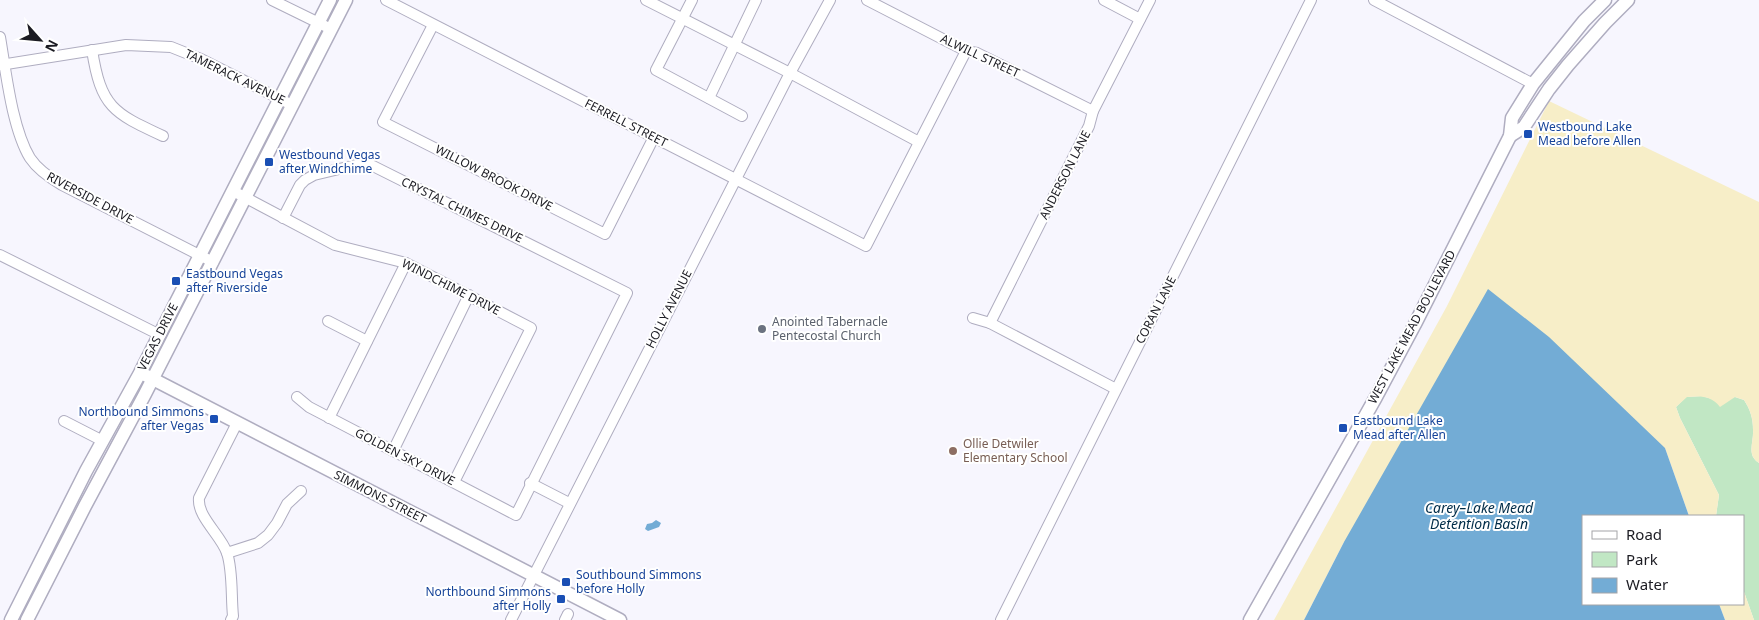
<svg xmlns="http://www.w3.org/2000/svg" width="1759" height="620" font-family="'Noto Sans',sans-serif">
	<rect width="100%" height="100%" fill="#f7f6fe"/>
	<path fill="#c1e7c4" d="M1702,396L1715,400L1735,397L1744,400C1750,409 1753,418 1753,430C1754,442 1746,455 1759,463V620H1754L1743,589V516H1716L1719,495L1680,418L1676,407L1686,397Z"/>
	<g fill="#f7eec8">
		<path d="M1549,101L1759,202V463C1746,455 1754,442 1753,430C1753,418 1750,409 1744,400L1735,397L1720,407C1711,395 1700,396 1687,397L1676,407L1680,418L1719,495L1716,516H1689L1665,448L1344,542L1304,620H1274L1447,306Z"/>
		<polygon points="1743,589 1754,620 1725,620 1719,604 1743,604"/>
	</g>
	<g fill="#73acd5">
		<polygon points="1488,289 1549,337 1665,448 1689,516 1583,516 1583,604 1719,604 1725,620 1304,620 1344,542"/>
		<polygon points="656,520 661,523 659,527 648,531 645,529 647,524 652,523"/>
	</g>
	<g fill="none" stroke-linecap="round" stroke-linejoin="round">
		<defs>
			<g id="minor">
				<polyline points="272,0 325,26"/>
				<polyline points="386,0 866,246 966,51"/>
				<polyline points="646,0 790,73 919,142"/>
				<polyline points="692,0 656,70 742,116"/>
				<polyline points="867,0 966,51 977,53 1093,111"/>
				<polyline points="1104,0 1140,19"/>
				<polyline points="1374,0 1533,84"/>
				<polyline points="433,25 383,122 605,234 654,137"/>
				<path d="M0,37C6,72 12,128 30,158C38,170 50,178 62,185L213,262"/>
				<path d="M92,50C101,107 113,113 163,136"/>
				<polyline points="0,65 126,45 171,47 201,59 292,105"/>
				<polyline points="709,98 756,0"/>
				<polyline points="233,191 335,245 406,263 531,328 454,482"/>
				<polyline points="283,218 300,185 305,180 314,175 360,164 373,166 627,293 516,515 309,407 297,397"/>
				<polyline points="0,255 160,335"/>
				<polyline points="973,318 990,323 1116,389"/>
				<polyline points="328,321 367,341"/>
				<polyline points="990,323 1089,126 1093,111 1150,0"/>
				<polyline points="329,418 406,263"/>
				<polyline points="64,421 103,441"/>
				<polyline points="393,451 469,295"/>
				<polyline points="530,483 569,503"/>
				<polyline points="227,553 258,543 268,535 277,523 287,504 301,491"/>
				<path d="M231,620L233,616C231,597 233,571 227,553C221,535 197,517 199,498L237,423"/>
				<polyline points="511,620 790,73 830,0"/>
				<polyline points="565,620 568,614"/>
				<polyline points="1001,620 1311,0"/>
			</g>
			<g id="major">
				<polyline points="1510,136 1524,127 1549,89 1568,65 1605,23 1628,0"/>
				<polyline points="145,375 620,620"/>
				<polyline points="11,620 86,471 140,373 330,0"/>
				<polyline points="27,620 85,506 145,394 346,0"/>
				<polyline points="1250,620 1376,397 1415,324 1510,136 1512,118 1533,84 1584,21 1605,0"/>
			</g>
		</defs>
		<use href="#minor" stroke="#afadc0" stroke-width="12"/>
		<use href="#major" stroke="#afadc0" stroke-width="15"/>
		<use href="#minor" stroke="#fff" stroke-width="10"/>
		<use href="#major" stroke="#fff" stroke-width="12"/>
	</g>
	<g fill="#1a4fb4" stroke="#fff" stroke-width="2">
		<rect x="1523" y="129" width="10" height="10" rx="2.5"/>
		<rect x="264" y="157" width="10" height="10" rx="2.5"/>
		<rect x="171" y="276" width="10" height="10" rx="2.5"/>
		<rect x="209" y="414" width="10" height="10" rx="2.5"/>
		<rect x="1338" y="423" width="10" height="10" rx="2.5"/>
		<rect x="561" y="577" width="10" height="10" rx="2.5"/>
		<rect x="556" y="594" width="10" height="10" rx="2.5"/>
	</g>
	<circle fill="#6b7280" stroke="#fff" stroke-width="2" cx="762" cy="329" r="5"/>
	<circle fill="#8d6e63" stroke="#fff" stroke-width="2" cx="953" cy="451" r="5"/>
	<g text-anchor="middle" stroke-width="4" stroke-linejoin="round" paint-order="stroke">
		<g font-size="12" fill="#1b1b22" stroke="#fff">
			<text transform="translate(980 56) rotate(25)" y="4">ALWILL STREET</text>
			<text transform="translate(235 77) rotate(26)" y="4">TAMERACK AVENUE</text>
			<text transform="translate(626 123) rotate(27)" y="4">FERRELL STREET</text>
			<text transform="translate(1065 175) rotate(-63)" y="4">ANDERSON LANE</text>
			<text transform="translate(494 178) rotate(27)" y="4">WILLOW BROOK DRIVE</text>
			<text transform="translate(90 198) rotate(28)" y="4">RIVERSIDE DRIVE</text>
			<text transform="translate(462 210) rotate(26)" y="4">CRYSTAL CHIMES DRIVE</text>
			<text transform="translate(451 287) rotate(27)" y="4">WINDCHIME DRIVE</text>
			<text transform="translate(669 309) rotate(-63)" y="4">HOLLY AVENUE</text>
			<text transform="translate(1156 310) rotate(-63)" y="4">CORAN LANE</text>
			<text transform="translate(1412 327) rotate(-62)" y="4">WEST LAKE MEAD BOULEVARD</text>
			<text transform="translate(158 337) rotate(-63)" y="4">VEGAS DRIVE</text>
			<text transform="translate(405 457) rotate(27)" y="4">GOLDEN SKY DRIVE</text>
			<text transform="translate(380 497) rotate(27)" y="4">SIMMONS STREET</text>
		</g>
		<g font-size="12" fill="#164399" stroke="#fff" text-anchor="start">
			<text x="1538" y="131">Westbound Lake<tspan x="1538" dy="14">Mead before Allen</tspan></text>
			<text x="279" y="159">Westbound Vegas<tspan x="279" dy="14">after Windchime</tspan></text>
			<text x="186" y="278">Eastbound Vegas<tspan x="186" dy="14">after Riverside</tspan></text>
			<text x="204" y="416" text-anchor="end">Northbound Simmons<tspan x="204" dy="14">after Vegas</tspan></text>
			<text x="1353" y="425">Eastbound Lake<tspan x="1353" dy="14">Mead after Allen</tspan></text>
			<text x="576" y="579">Southbound Simmons<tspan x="576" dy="14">before Holly</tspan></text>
			<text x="551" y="596" text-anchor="end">Northbound Simmons<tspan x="551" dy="14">after Holly</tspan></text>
		</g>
		<g font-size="12" fill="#5b616d" stroke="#fff" text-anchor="start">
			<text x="772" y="326">Anointed Tabernacle<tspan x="772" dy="14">Pentecostal Church</tspan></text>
		</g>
		<g font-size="12" fill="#785e54" stroke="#fff" text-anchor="start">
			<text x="963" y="448">Ollie Detwiler<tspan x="963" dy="14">Elementary School</tspan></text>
		</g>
		<g font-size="14" font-style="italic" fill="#002c48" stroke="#fff">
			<text x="1479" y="513">Carey–Lake Mead<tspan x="1479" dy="16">Detention Basin</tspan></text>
		</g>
	</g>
	<rect x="1582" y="515" width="162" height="90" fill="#ffffff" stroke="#a4a4a7"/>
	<rect x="1592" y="531" width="25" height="8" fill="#ffffff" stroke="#a4a4a7"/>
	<text x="1626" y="540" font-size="15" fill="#1b1b22">Road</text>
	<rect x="1592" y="552" width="25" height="15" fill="#c1e7c4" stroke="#a4a4a7"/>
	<text x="1626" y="565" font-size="15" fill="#1b1b22">Park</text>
	<rect x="1592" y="578" width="25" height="15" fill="#73acd5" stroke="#a4a4a7"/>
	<text x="1626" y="590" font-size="15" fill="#1b1b22">Water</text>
	<g transform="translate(40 40) rotate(117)" stroke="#ffffff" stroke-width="4" paint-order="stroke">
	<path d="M0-4L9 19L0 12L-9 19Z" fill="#1b1b22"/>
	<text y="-8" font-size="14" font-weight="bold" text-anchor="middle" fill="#1b1b22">N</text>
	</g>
</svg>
